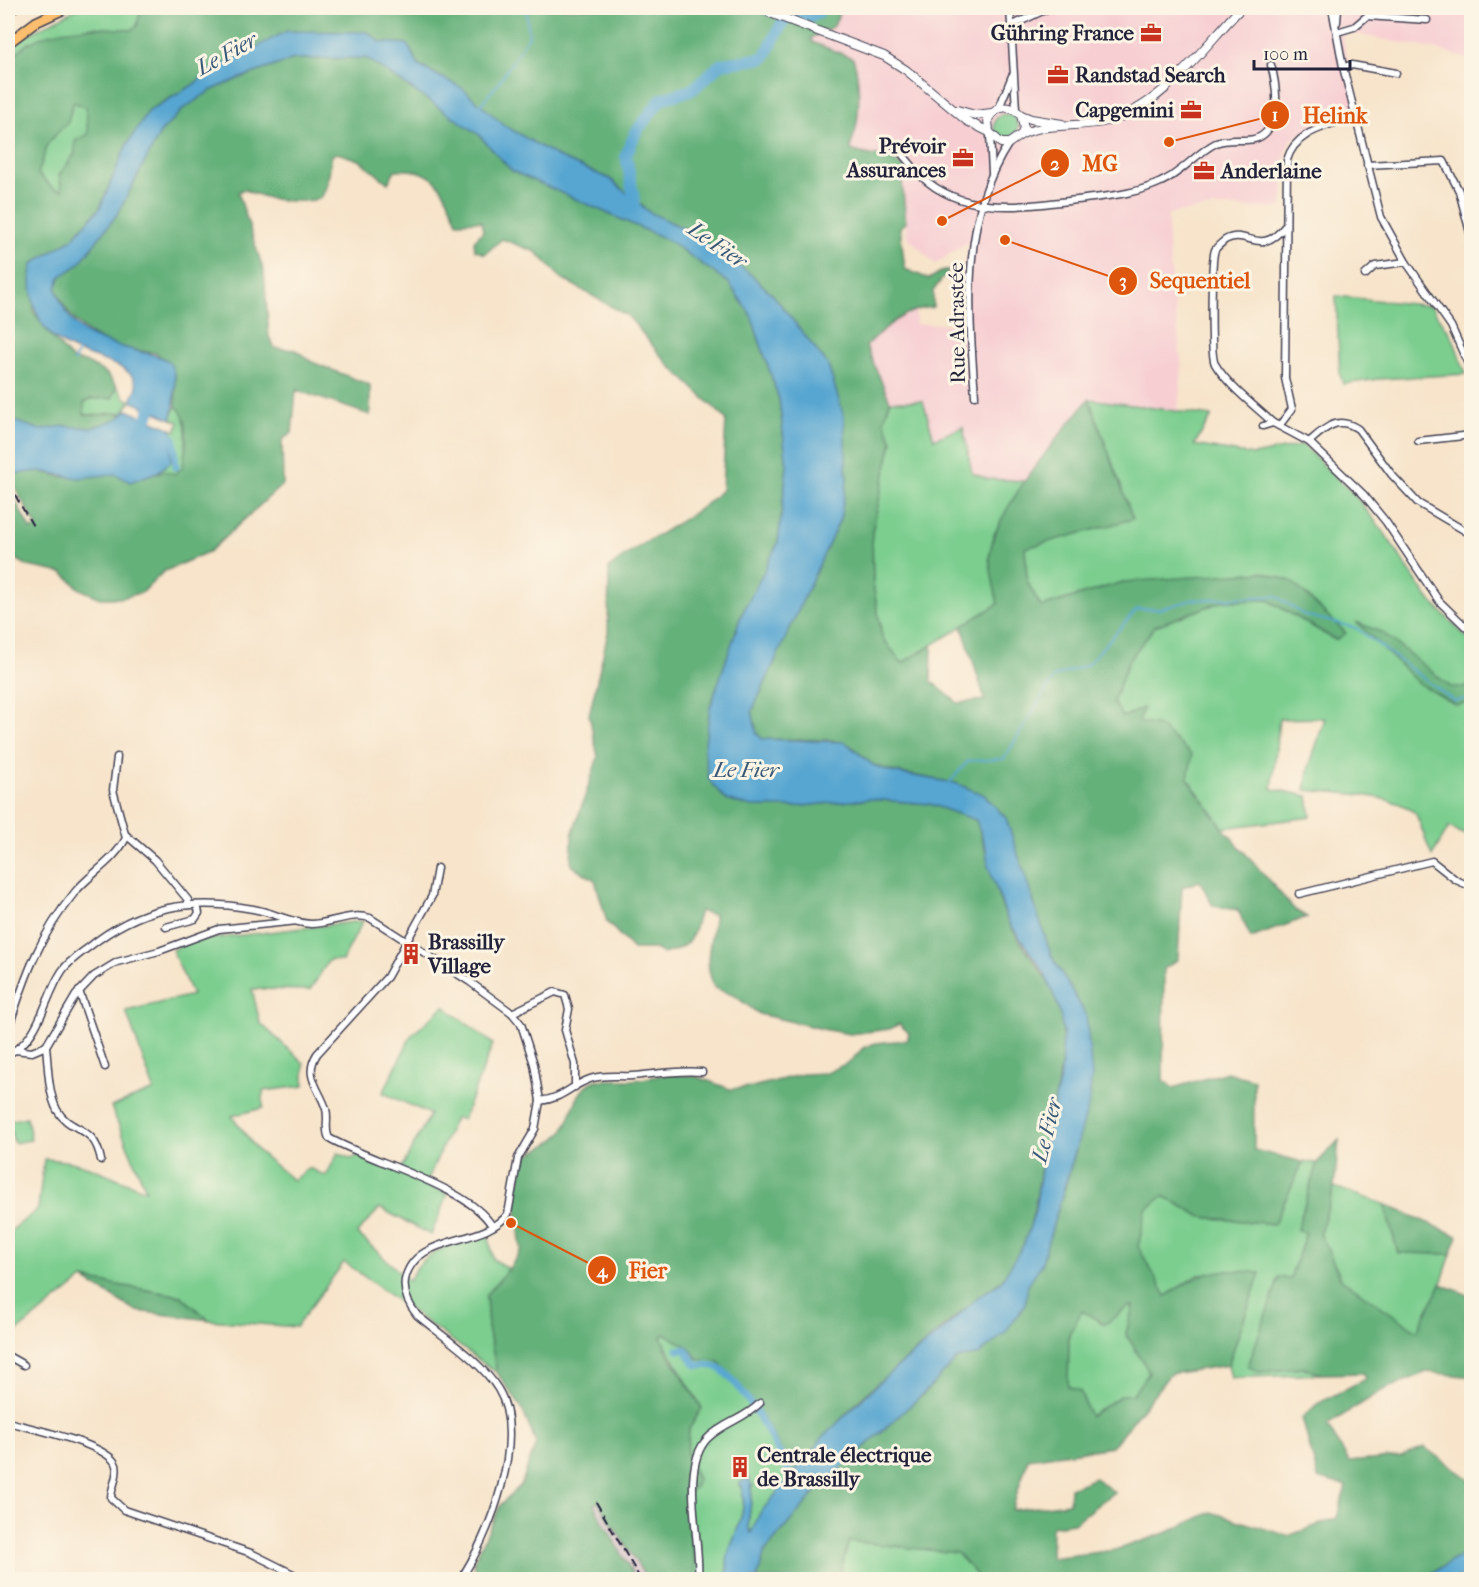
<svg xmlns="http://www.w3.org/2000/svg" width="1479" height="1587" font-family="'IM FELL French Canon',serif">
	<rect width="100%" height="100%" fill="#fcf5e5"/>
	<filter id="ink" filterUnits="userSpaceOnUse"><feTurbulence type="fractalNoise" baseFrequency=".0167" numOctaves="2"/><feDisplacementMap in="SourceGraphic" scale="12" xChannelSelector="R" yChannelSelector="G"/><feConvolveMatrix kernelMatrix="1 2 1 2 8 2 1 2 1" color-interpolation-filters="sRGB"/></filter>
	<filter id="wash" filterUnits="userSpaceOnUse"><feTurbulence type="fractalNoise" baseFrequency=".008" numOctaves="4" result="noise"/><feDisplacementMap in="SourceGraphic" scale="24" xChannelSelector="R" yChannelSelector="G"/><feGaussianBlur stdDeviation="1.35" result="paint"/><feColorMatrix in="noise" values="0 0 0 0 0 0 0 0 0 0 0 0 0 0 0 0 0 1.4 0 .05"/><feComposite in="paint" operator="in"/></filter>
	<g filter="url(#wash)">
		<rect width="100%" height="100%" fill="#f7e4cb"/>
		<polygon fill="#f7cfd3" points="841,8 888,8 893,11 912,8 1472,8 1471,60 1439,50 1349,33 1342,35 1359,109 1301,133 1292,140 1286,150 1282,208 1216,207 1168,214 1168,246 1182,370 1178,411 1089,399 1025,481 987,479 972,473 963,428 934,439 923,401 890,400 866,346 892,322 916,308 916,324 966,324 964,268 969,241 935,264 907,236 902,181 907,171 897,160 883,156 865,156 851,150 850,141 856,131 858,116 857,67 853,57 812,42 811,37 834,26"/>
		<polygon fill="#d2bdc7" points="598,1501 604,1507 647,1579 636,1579 597,1511 594,1503"/>
		<g fill="#7cce8f" stroke="#4f7865" stroke-width="1.5">
			<polygon points="78,8 141,8 137,26 131,30 92,27 28,43 8,62 8,49 31,33"/>
			<polygon points="73,102 86,107 88,134 60,175 63,192 53,188 38,174 48,142 68,122"/>
			<circle cx="1006" cy="126" r="12"/>
			<polygon points="1336,296 1431,306 1452,336 1466,374 1379,379 1343,384 1340,375"/>
			<path d="M117,387L125,398L131,401L119,418L120,413C108,411 97,418 84,414L83,403L90,399L112,398Z"/>
			<path d="M1089,399L1212,416L1194,445L1253,455L1303,445L1356,497L1383,531L1427,597L1471,642V838L1449,827L1432,856C1428,848 1418,816 1415,813C1393,793 1334,793 1305,790L1309,767L1325,718L1279,719L1272,789L1308,796L1311,817L1223,828L1188,779L1139,722L1123,717L1113,702L1129,660L1155,626L1223,601L1268,600L1335,640L1291,581L1123,582L1041,607L1027,581L1025,548L1132,519Z"/>
			<polygon points="890,401 923,401 934,439 963,427 972,473 987,479 1025,481 994,534 989,558 998,604 902,664 882,637 873,584 872,532 892,442 884,420"/>
			<path d="M176,406C192,419 185,448 183,467L175,474L157,472L165,467L172,441V429L176,431L179,422L171,419Z"/>
			<path d="M363,921L342,961L329,960L310,990L252,989L260,1023L304,1063V1086L263,1091V1108L232,1116L257,1150L293,1180L309,1168L326,1176L338,1153L352,1159L358,1155L400,1171L430,1114L383,1093L411,1036L444,1006L493,1044L463,1119L455,1118L426,1184L448,1194L431,1235L380,1208L357,1233L409,1281C422,1248 457,1244 488,1232L493,1259L509,1269L486,1295L488,1327L497,1373L344,1262L296,1327L209,1320L181,1296L83,1279L11,1336L8,1330V1233L38,1209L44,1159C90,1161 106,1176 146,1190L111,1107L154,1090L126,1011L192,995L172,950L192,941Z"/>
			<polygon points="27,1117 31,1140 14,1143 8,1121"/>
			<polygon points="1303,1162 1317,1163 1297,1230 1306,1233 1290,1279 1278,1277 1258,1372 1304,1368 1321,1374 1231,1378 1228,1365 1260,1273 1198,1275 1166,1296 1138,1247 1146,1210 1163,1195 1202,1217 1274,1224"/>
			<polygon points="1334,1187 1384,1204 1398,1253 1451,1254 1441,1284 1417,1331 1341,1279 1320,1233"/>
			<polygon points="1133,1306 1126,1334 1150,1372 1133,1394 1122,1395 1090,1416 1080,1391 1068,1387 1069,1334 1082,1310 1105,1324 1128,1307"/>
			<path d="M664,1333L687,1346L695,1358C702,1360 712,1358 718,1361C742,1376 783,1450 792,1478L760,1513L752,1533L748,1527L753,1485L739,1484C750,1503 736,1534 729,1551C726,1559 728,1571 727,1579H695C697,1550 685,1523 687,1494L695,1487L697,1480L687,1452L689,1429L702,1408L661,1337Z"/>
			<polygon points="849,1541 957,1553 982,1579 912,1580 899,1577 892,1580 838,1580"/>
		</g>
		<g fill="#65b17a" stroke="#446a5a" stroke-width="1.5" fill-rule="evenodd">
			<path d="M141,8H841L834,26L811,38L812,42L853,58C860,77 860,108 856,128C855,137 850,140 851,150C874,159 889,152 908,171L902,181L906,223L900,227L905,269L929,279L944,270H949L933,291V307C904,309 887,326 866,346L890,401L884,420L892,441L872,532L873,584L882,637L902,663L932,645L931,681L958,703L985,700L962,626L998,604C995,589 990,573 990,558C989,516 1062,432 1089,399L1133,519L1025,548L1027,581L1041,607L1123,582L1262,572L1291,581L1346,633L1336,640L1268,600L1223,601L1155,626L1129,660L1113,702L1123,717L1143,708L1139,722L1159,726L1192,755L1188,779L1223,828L1295,910L1307,917L1251,938L1238,910L1213,906L1200,881L1182,887L1178,959L1164,969L1163,1080L1173,1088L1227,1072L1254,1080V1150L1303,1162L1274,1224L1202,1217L1163,1196L1146,1210L1138,1247L1166,1296C1205,1270 1213,1268 1260,1273L1228,1365L1170,1374L1112,1447L1028,1459L1012,1510L1069,1503L1070,1488L1095,1478L1114,1492L1074,1523L1052,1526L1051,1558L1115,1550L1166,1533L1211,1512L1288,1536L1337,1518L1346,1486L1318,1478L1302,1418L1317,1404L1365,1379L1363,1373L1321,1374L1304,1368L1258,1372L1248,1366L1279,1277L1290,1279L1306,1233L1297,1230L1317,1163L1339,1140L1334,1187L1320,1233L1341,1279L1417,1331L1441,1284L1471,1296L1472,1377L1427,1372L1383,1390L1327,1425L1349,1462L1401,1457L1424,1447L1471,1481V1550L1430,1574L1426,1579L981,1580L957,1553L849,1541L838,1579H757L765,1551L817,1490L924,1393L957,1358L978,1355L1003,1334L1025,1305L1028,1284L1041,1265L1076,1150L1086,1015L1051,955L1006,818L984,795L955,783L891,771L873,765L851,746L832,740L763,739L757,734L752,711L840,519L844,417L828,365L773,295L749,273L687,230L649,212L610,179L560,158L505,126L462,88L419,65L407,44L381,42L367,32L210,71L193,85L149,110L126,146L100,208L71,240L32,264L34,312L50,335L73,360L85,362L106,373L117,387L112,398L90,399L84,403V414C97,418 108,412 120,413L119,418L93,428L64,426L41,430L8,419V354L11,350L8,313V62C14,56 21,47 29,43C60,25 97,27 131,30L137,26ZM73,102L86,107L88,134L75,141V154L59,175L62,191L53,188L38,174L48,143L68,122ZM1133,1306L1126,1334L1149,1372L1133,1394L1122,1395L1090,1416L1080,1391L1068,1386L1069,1334L1082,1311L1105,1324L1128,1307Z"/>
			<path d="M366,58L478,134L512,171L668,240L729,283L751,315L779,399L787,466L778,543L741,616L710,708L793,807L869,799L930,804L976,820C988,853 993,887 1007,919C1022,951 1050,974 1059,1009C1070,1050 1054,1098 1046,1139C1036,1186 1037,1236 1006,1276C998,1286 986,1290 977,1298C947,1324 918,1350 887,1375C851,1405 821,1441 792,1478C778,1434 749,1396 719,1362L712,1360H699L687,1346L665,1334L661,1337L668,1353L702,1408L689,1429L687,1452L697,1480L695,1487L687,1494C685,1523 697,1550 695,1579H647L598,1502L594,1504L597,1511L636,1579H476L474,1561L501,1504L521,1485L536,1443L521,1407L497,1373L488,1327L486,1295L509,1269L521,1250L516,1202L523,1158C534,1151 556,1142 563,1131C573,1115 575,1088 596,1080H636L668,1074L695,1076L730,1089L752,1087L803,1074L826,1073L850,1062L863,1048L875,1043L907,1040L909,1033L899,1024L890,1029L850,1034L827,1030L759,1014L735,996L715,988C701,961 713,942 714,915L700,911C691,939 693,946 663,954L655,949H633L607,922L595,880L571,865L572,835L598,757L589,715L608,633L609,568C644,538 689,523 722,490L726,419L667,363L628,316L561,278L536,252L502,239L485,254L475,250L474,241L483,231L481,221L457,222C444,188 436,167 395,170L388,183L359,160L337,153L332,155L327,186L321,198C297,205 265,200 244,189L238,192L264,272L269,337L275,348L296,350L312,362L370,385V415L296,390L292,433L282,440L283,484L210,551L163,572L143,592L122,598H100L80,589L63,573L28,566L8,554V488L31,530L37,527L8,475L39,471L62,477L116,474L144,478L163,471L175,474L183,467C185,448 192,419 176,406L175,376L157,353C110,349 74,335 56,289L60,277L79,264L118,213L160,133L183,109L210,91L240,78L294,59Z"/>
			<polygon points="1356,622 1383,633 1451,687 1471,687 1471,702 1456,705 1418,683"/>
			<polygon points="1384,1204 1458,1236 1451,1254 1398,1253"/>
			<polygon points="83,1279 181,1296 209,1320 136,1311"/>
		</g>
		<g fill="#57a6d1" stroke="#3c6486" stroke-width="1.5">
			<path d="M287,31L367,32L381,42L407,44L419,66L462,88L505,126L560,158L610,179L649,212L687,230L749,273L773,295L828,365L844,417L847,481L840,519L752,711L757,734L763,739L845,742L873,765L891,772L955,783L984,795L1006,818L1051,955L1086,1015L1092,1075L1088,1108L1041,1265L1028,1284L1025,1305L1004,1334L978,1355L957,1359L924,1393L817,1490L765,1551L757,1579H727C728,1571 726,1559 729,1551C736,1534 751,1501 739,1483L749,1478C757,1494 743,1525 751,1533L760,1513L824,1436L885,1377L944,1329L979,1296L1000,1283L1024,1244L1035,1211L1045,1142L1061,1074L1063,1032L1059,1008L1044,972L1008,921L988,866L986,848L976,820L930,804L869,799L793,807H752L726,800L709,780L704,750L710,708L741,616L778,543L787,466L779,399L751,315L729,283L668,240L512,171L478,134L366,58L294,59L240,78L210,91L183,109L160,133L118,213L79,264L60,277L56,289C62,307 71,324 88,334C102,342 122,347 137,351C161,357 176,355 175,386C174,399 175,407 171,419L131,401L137,387C131,344 20,376 32,264L71,240L100,208L126,146L149,111L193,85L210,71Z"/>
			<polygon points="127,410 172,429 171,462 157,472 130,482 116,474 78,478 39,471 8,475 8,419 41,430 64,426 92,428 119,418"/>
			<polygon points="1471,1550 1471,1574 1455,1579 1426,1579 1430,1574"/>
		</g>
		<g fill="none" stroke-linecap="round" stroke-linejoin="round">
			<g stroke="#57a6d1" stroke-width="2">
				<polyline points="480,105 497,85 529,36 526,8"/>
				<polyline points="74,361 79,350"/>
				<polyline points="949,783 968,761 1004,759 1054,677 1087,665 1137,609 1160,609 1192,600 1276,596 1304,615 1356,628 1454,701 1472,698"/>
				<polyline points="789,1472 793,1481"/>
			</g>
			<g stroke="#57a6d1" stroke-width="7">
				<polyline points="165,433 174,438 176,467"/>
				<path d="M678,1350L685,1349L696,1365C703,1366 712,1364 719,1368C744,1384 775,1445 789,1472"/>
			</g>
			<g stroke="#57a6d1" stroke-width="12">
				<polyline points="632,214 634,199 626,155 636,132 661,99 692,90 721,64 764,58 781,25 792,13 812,16 818,13 818,8"/>
				<polyline points="141,434 156,394"/>
			</g>
		</g>
	</g>
	<g filter="url(#ink)">
		<g fill="none" stroke-linecap="round" stroke-linejoin="round">
			<defs>
				<g id="minor">
					<polyline points="1010,8 1016,110"/>
					<polyline points="1332,8 1343,67 1381,217 1406,262 1451,326 1472,373"/>
					<polyline points="1337,22 1338,8"/>
					<polyline points="1013,25 1049,8"/>
					<polyline points="1337,32 1354,27 1367,16 1427,20"/>
					<polyline points="1343,67 1352,65 1396,73"/>
					<polyline points="999,108 1012,76"/>
					<path d="M1357,115C1331,126 1296,129 1287,160L1285,378L1292,409L1279,426L1309,442L1364,495L1386,522L1439,601L1472,633"/>
					<polyline points="990,135 992,173"/>
					<path d="M894,145C903,155 912,166 921,176C964,217 1024,206 1077,200C1106,196 1133,195 1161,182C1182,173 1196,153 1216,143C1233,135 1254,147 1267,131C1281,114 1276,83 1271,65"/>
					<polyline points="1367,165 1444,161 1459,191 1472,240"/>
					<polyline points="1365,275 1375,266 1406,262"/>
					<path d="M975,396C969,312 960,217 1009,143"/>
					<polyline points="1263,426 1273,423"/>
					<path d="M1279,426L1273,423C1254,405 1229,387 1215,364C1210,356 1211,259 1215,250C1217,246 1222,243 1225,240C1247,227 1260,259 1286,225"/>
					<polyline points="1418,441 1472,435"/>
					<path d="M1309,442C1325,428 1337,415 1358,429L1392,475L1418,503L1472,535"/>
					<polyline points="126,835 155,860 188,900 188,905"/>
					<path d="M437,868L432,896L387,977L317,1054C303,1076 320,1089 326,1109C329,1119 324,1129 329,1138C371,1162 470,1187 492,1226"/>
					<polyline points="1299,894 1432,861 1456,880 1472,887"/>
					<polyline points="166,927 195,919 199,913 197,905"/>
					<polyline points="79,991 105,1067"/>
					<polyline points="512,1013 555,992 565,995 569,1009 565,1030 575,1064 575,1087"/>
					<path d="M8,1030C25,977 39,936 75,892C90,874 115,860 126,838L113,790L117,757"/>
					<path d="M46,1046C48,1064 48,1093 57,1110C71,1134 94,1123 101,1160"/>
					<polyline points="15,1050 32,1052 46,1046 76,995 94,976 117,962 159,951 219,929 298,921"/>
					<path d="M8,1054C40,1040 44,998 62,971C69,961 80,954 89,947C140,906 189,898 253,909C272,912 291,923 311,924C331,924 349,912 370,918L470,982L512,1013L521,1024L534,1064L540,1101L535,1129L518,1158L508,1214C483,1247 414,1233 405,1280C403,1293 409,1305 417,1315C442,1336 481,1361 498,1389C528,1438 489,1537 460,1580"/>
					<path d="M540,1101C564,1098 570,1086 590,1079C604,1074 618,1077 632,1076C656,1074 677,1070 702,1072"/>
					<polyline points="8,1356 24,1365"/>
					<path d="M8,1422C29,1428 109,1444 116,1465C119,1476 111,1487 111,1498L124,1510L251,1553L305,1580"/>
					<path d="M698,1580C702,1543 679,1469 707,1439C722,1423 745,1419 760,1403"/>
				</g>
				<g id="tertiary">
					<path d="M757,8L884,56L906,70L967,121L989,132L1001,143H1009L1022,134L1024,128L1021,115C1010,104 997,105 988,119L989,132"/>
					<polyline points="957,110 975,115 992,113"/>
					<polyline points="1021,115 1031,119 1062,124"/>
					<path d="M1022,134C1048,122 1079,128 1107,121C1161,109 1204,46 1241,8"/>
				</g>
				<g id="trunk">
					<polyline points="8,9 13,8"/>
					<polyline points="8,43 36,22 66,8"/>
				</g>
			</defs>
			<use href="#minor" stroke="#423f51" stroke-width="9"/>
			<use href="#tertiary" stroke="#423f51" stroke-width="10"/>
			<use href="#trunk" stroke="#423f51" stroke-width="12"/>
			<use href="#minor" stroke="#fff" stroke-width="6"/>
			<use href="#tertiary" stroke="#fff" stroke-width="8"/>
			<use href="#trunk" stroke="#fbbe6e" stroke-width="9"/>
			<g stroke="#22223b" stroke-width="2" stroke-dasharray="9 4.5" stroke-linecap="butt">
				<polyline points="8,483 34,528"/>
				<polyline points="596,1502 641,1580"/>
			</g>
		</g>
	</g>
	<defs>
		<symbol id="office-bare" viewBox="-9 -9 18 18"><path d="M-6-3h4V-5.5h4V-3h4V5H-6ZM-1-4.5V-3h2v-1.5ZM-6 0V1H6V0Z" fill="#c8321e" stroke="#fcf5e5" stroke-width="2.5" paint-order="stroke"/></symbol>
		<symbol id="building-bare" viewBox="-9 -9 18 18"><path d="M-4-6H4V6H1V3H-1V6H-4ZM-2.5-4.3h1.7v1.8h-1.7ZM.8-4.3h1.7v1.8H.8ZM-2.5-1h1.7V.8h-1.7ZM.8-1h1.7V.8H.8Z" fill="#c8321e" stroke="#fcf5e5" stroke-width="2.5" paint-order="stroke"/></symbol>
	</defs>
	<g fill-rule="evenodd">
		<use href="#office-bare" x="1136" y="18" width="30" height="30"/>
		<use href="#office-bare" x="1043" y="60" width="30" height="30"/>
		<use href="#office-bare" x="1176" y="95" width="30" height="30"/>
		<use href="#office-bare" x="948" y="143" width="30" height="30"/>
		<use href="#office-bare" x="1189" y="156" width="30" height="30"/>
		<use href="#building-bare" x="396" y="939" width="30" height="30"/>
		<use href="#building-bare" x="725" y="1452" width="30" height="30"/>
	</g>
	<g text-anchor="middle" stroke-width="6" stroke-linejoin="round" paint-order="stroke">
		<g font-size="21" font-weight="bold" fill="#22223b" stroke="#fcf5e5" text-anchor="start">
			<text x="1134" y="40" text-anchor="end">Gühring France</text>
			<text x="1075" y="82">Randstad Search</text>
			<text x="1174" y="117" text-anchor="end">Capgemini</text>
			<text x="946" y="153" text-anchor="end">Prévoir<tspan x="946" dy="24">Assurances</tspan></text>
			<text x="1221" y="178">Anderlaine</text>
			<text x="428" y="949">Brassilly<tspan x="428" dy="24">Village</tspan></text>
			<text x="757" y="1462">Centrale électrique<tspan x="757" dy="24">de Brassilly</tspan></text>
		</g>
		<g font-size="21" fill="#22223b" stroke="#fcf5e5">
			<text transform="translate(957 323) rotate(-91)" y="7">Rue Adrastée</text>
		</g>
		<g font-size="22" font-style="italic" fill="#375777" stroke="#fcf5e5">
			<text transform="translate(226 53) rotate(-29)" y="8">Le Fier</text>
			<text transform="translate(718 244) rotate(34)" y="8">Le Fier</text>
			<text x="746" y="777">Le Fier</text>
			<text transform="translate(1046 1130) rotate(-76)" y="8">Le Fier</text>
		</g>
	</g>
	<path fill="none" stroke="#de560e" stroke-width="2" d="M1169 142L1275 115M942 221L1055 163M1005 240L1123 281M511 1223L602 1270"/>
	<g fill="#de560e" stroke="#fcf5e5" stroke-width="2">
		<circle cx="1169" cy="142" r="6"/>
		<circle cx="942" cy="221" r="6"/>
		<circle cx="1005" cy="240" r="6"/>
		<circle cx="511" cy="1223" r="6"/>
		<circle cx="1275" cy="115" r="15"/>
		<circle cx="1055" cy="163" r="15"/>
		<circle cx="1123" cy="281" r="15"/>
		<circle cx="602" cy="1270" r="15"/>
	</g>
	<g font-size="18" text-anchor="middle" font-weight="bold" fill="#fff">
		<text x="1275" y="121">1</text>
		<text x="1055" y="170">2</text>
		<text x="1123" y="287">3</text>
		<text x="602" y="1277">4</text>
	</g>
	<g font-size="22" text-anchor="middle" font-weight="bold" fill="#de560e" stroke="#fcf5e5" stroke-width="6" stroke-linejoin="round" paint-order="stroke">
		<text x="1335" y="123">Helink</text>
		<text x="1100" y="171">MG</text>
		<text x="1200" y="288">Sequentiel</text>
		<text x="648" y="1278">Fier</text>
	</g>
	<rect width="1479" height="1587" fill="none" stroke="#fcf5e5" stroke-width="30"/>
	<path d="M1254 60v9h96v-9" fill="none" stroke="#22223b" stroke-width="3"/>
	<text x="1263" y="60" font-size="18" fill="#22223b" stroke="#fcf5e5" stroke-width="4.5" paint-order="stroke">100 m</text>
</svg>
